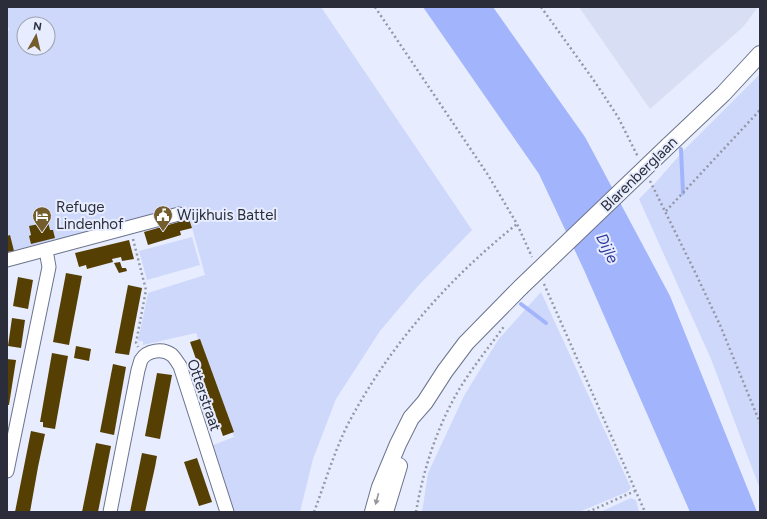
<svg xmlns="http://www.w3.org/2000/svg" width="767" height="519" font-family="Figtree,sans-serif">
	<rect width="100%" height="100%" fill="#e7edff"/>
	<polygon fill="#d8dff4" points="579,7 758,7 743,27 650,109"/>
	<g fill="#ced8fa" fill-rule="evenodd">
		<path d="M7,7H321L472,230L418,286L380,331L336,399L313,459L300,512H230L208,447L234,437L196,333L143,345V341H138L148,293L205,275L186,206L7,252V31L9,30L7,22ZM24,24H48V48H24Z"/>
		<polygon points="760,74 760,489 711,359 639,199 657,181 685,149"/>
		<polygon points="192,237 200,265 147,280 139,251"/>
		<polygon points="541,292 631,488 627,492 579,512 422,512 428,473 464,396 498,340"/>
		<polygon points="631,498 636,500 639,512 600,512"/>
	</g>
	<polygon fill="#a2b4fb" points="423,7 493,7 585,137 670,296 757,512 690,512 584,270 539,174"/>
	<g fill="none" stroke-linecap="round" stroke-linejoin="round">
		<g stroke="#a2b4fb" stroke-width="4">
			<polyline points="681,149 683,193"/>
			<polyline points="521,304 546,323"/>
		</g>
	</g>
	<g fill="#563f02">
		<polygon points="189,219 192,228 180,231 181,235 148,245 144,232"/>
		<polygon points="48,222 50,230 53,230 55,238 31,244 29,236 31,235 29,226"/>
		<polygon points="10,235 14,251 7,252 7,236"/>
		<polygon points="129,240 134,259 122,261 121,257 112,259 113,262 87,269 86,265 79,267 75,253"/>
		<polygon points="120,262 122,268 126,268 127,271 119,273 114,263"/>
		<polygon points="66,273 82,276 69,345 53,342"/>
		<polygon points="18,277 33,280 28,309 13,306"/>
		<polygon points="128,285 142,288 129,355 115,353"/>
		<polygon points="12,318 25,320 21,348 8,346"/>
		<polygon points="200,339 234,432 223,436 190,342"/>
		<polygon points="76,346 91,349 89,361 74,358"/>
		<polygon points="52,353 68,356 55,429 43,427 43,422 40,422"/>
		<polygon points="7,359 16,360 9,405 7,405"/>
		<polygon points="113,364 126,367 114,435 100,432"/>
		<polygon points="157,373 172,375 160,439 145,436"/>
		<polygon points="31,431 45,434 38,467 30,512 15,512"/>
		<polygon points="96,443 111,446 98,512 82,512"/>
		<polygon points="142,453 157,456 155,467 145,512 130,512"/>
		<polygon points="197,458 212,502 199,506 184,462"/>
	</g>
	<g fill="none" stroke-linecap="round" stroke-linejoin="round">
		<defs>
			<g id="minor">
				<polyline points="7,260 179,214"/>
				<polyline points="7,471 49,267 46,250"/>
				<path d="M110,512L138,370C139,367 140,363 141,360C147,350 163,348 172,355C175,358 178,363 180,366L227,512"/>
			</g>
			<g id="tertiary">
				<polyline points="668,146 723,94 760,54"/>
				<polyline points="373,512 380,487 398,444 411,418 425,402 445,371 466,343 521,287"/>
				<polyline points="385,512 399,466"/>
			</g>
		</defs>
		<use href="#minor" stroke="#6c738d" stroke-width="15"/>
		<use href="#tertiary" stroke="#6c738d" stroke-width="18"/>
		<g stroke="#9397a7" stroke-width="2.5" stroke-dasharray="2 3" stroke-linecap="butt">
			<polyline points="375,7 488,175 517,224 532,257"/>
			<polyline points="541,7 595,82 618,117 638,157"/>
			<polyline points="650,181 695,272 720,325 760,423"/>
			<polyline points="666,211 760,110"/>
			<polyline points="133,239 146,290 136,343 138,347"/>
			<polyline points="544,284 645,512"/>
			<path d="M314,512C325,483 334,452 348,424C389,346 448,279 517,224"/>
			<path d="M416,512C423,471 436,430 457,393C471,369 489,347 505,325"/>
			<polyline points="588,512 635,491"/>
		</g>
		<use href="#minor" stroke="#fff" stroke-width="13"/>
		<use href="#tertiary" stroke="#fff" stroke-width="16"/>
		<defs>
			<polyline id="tertiary-bridge" points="521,287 668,146"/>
		</defs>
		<use href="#tertiary-bridge" stroke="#6c738d" stroke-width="18" stroke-linecap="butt"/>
		<use href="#tertiary-bridge" stroke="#fff" stroke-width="16"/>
	</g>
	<defs><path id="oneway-solid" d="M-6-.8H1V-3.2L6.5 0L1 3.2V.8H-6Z"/></defs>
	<use fill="#95969c" href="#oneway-solid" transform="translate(377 499) rotate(105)"/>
	<defs>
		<symbol id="civic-pin" viewBox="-11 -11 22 30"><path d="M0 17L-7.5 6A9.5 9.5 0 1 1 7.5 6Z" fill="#745d2d" stroke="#e7edff"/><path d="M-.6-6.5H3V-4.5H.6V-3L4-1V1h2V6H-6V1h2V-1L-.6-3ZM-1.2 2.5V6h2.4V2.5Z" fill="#fff"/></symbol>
		<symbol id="hotel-pin" viewBox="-11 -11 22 30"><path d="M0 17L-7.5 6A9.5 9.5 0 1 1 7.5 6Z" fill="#745d2d" stroke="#e7edff"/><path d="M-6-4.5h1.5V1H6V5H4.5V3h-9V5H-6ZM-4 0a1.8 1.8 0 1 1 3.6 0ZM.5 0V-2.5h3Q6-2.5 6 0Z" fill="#fff"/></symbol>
	</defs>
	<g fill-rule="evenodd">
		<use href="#civic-pin" x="152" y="204" width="22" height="30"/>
		<use href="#hotel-pin" x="31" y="205" width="22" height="30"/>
	</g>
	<g text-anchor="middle" stroke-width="4" stroke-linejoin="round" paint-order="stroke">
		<g font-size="15" fill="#2b2e3a" stroke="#e7edff">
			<text transform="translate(639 174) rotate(-44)" y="5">Blarenberglaan</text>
			<text transform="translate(204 395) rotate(71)" y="5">Otterstraat</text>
		</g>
		<g font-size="15" fill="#2b2e3a" stroke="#e7edff" text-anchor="start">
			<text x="56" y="212">Refuge<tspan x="56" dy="17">Lindenhof</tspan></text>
			<text x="177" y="220">Wijkhuis Battel</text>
		</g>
		<g font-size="16" font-style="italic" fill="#2e379a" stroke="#e7edff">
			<text transform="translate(608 248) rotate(64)" y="6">Dijle</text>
		</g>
	</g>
	<rect width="767" height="519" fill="none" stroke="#2b2e3a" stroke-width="16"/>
	<g transform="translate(36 36) rotate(8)"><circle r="19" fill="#e7edff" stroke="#9ca1b0"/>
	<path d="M0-3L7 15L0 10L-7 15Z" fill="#745d2d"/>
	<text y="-6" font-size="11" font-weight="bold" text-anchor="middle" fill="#2b2e3a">N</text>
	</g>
</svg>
